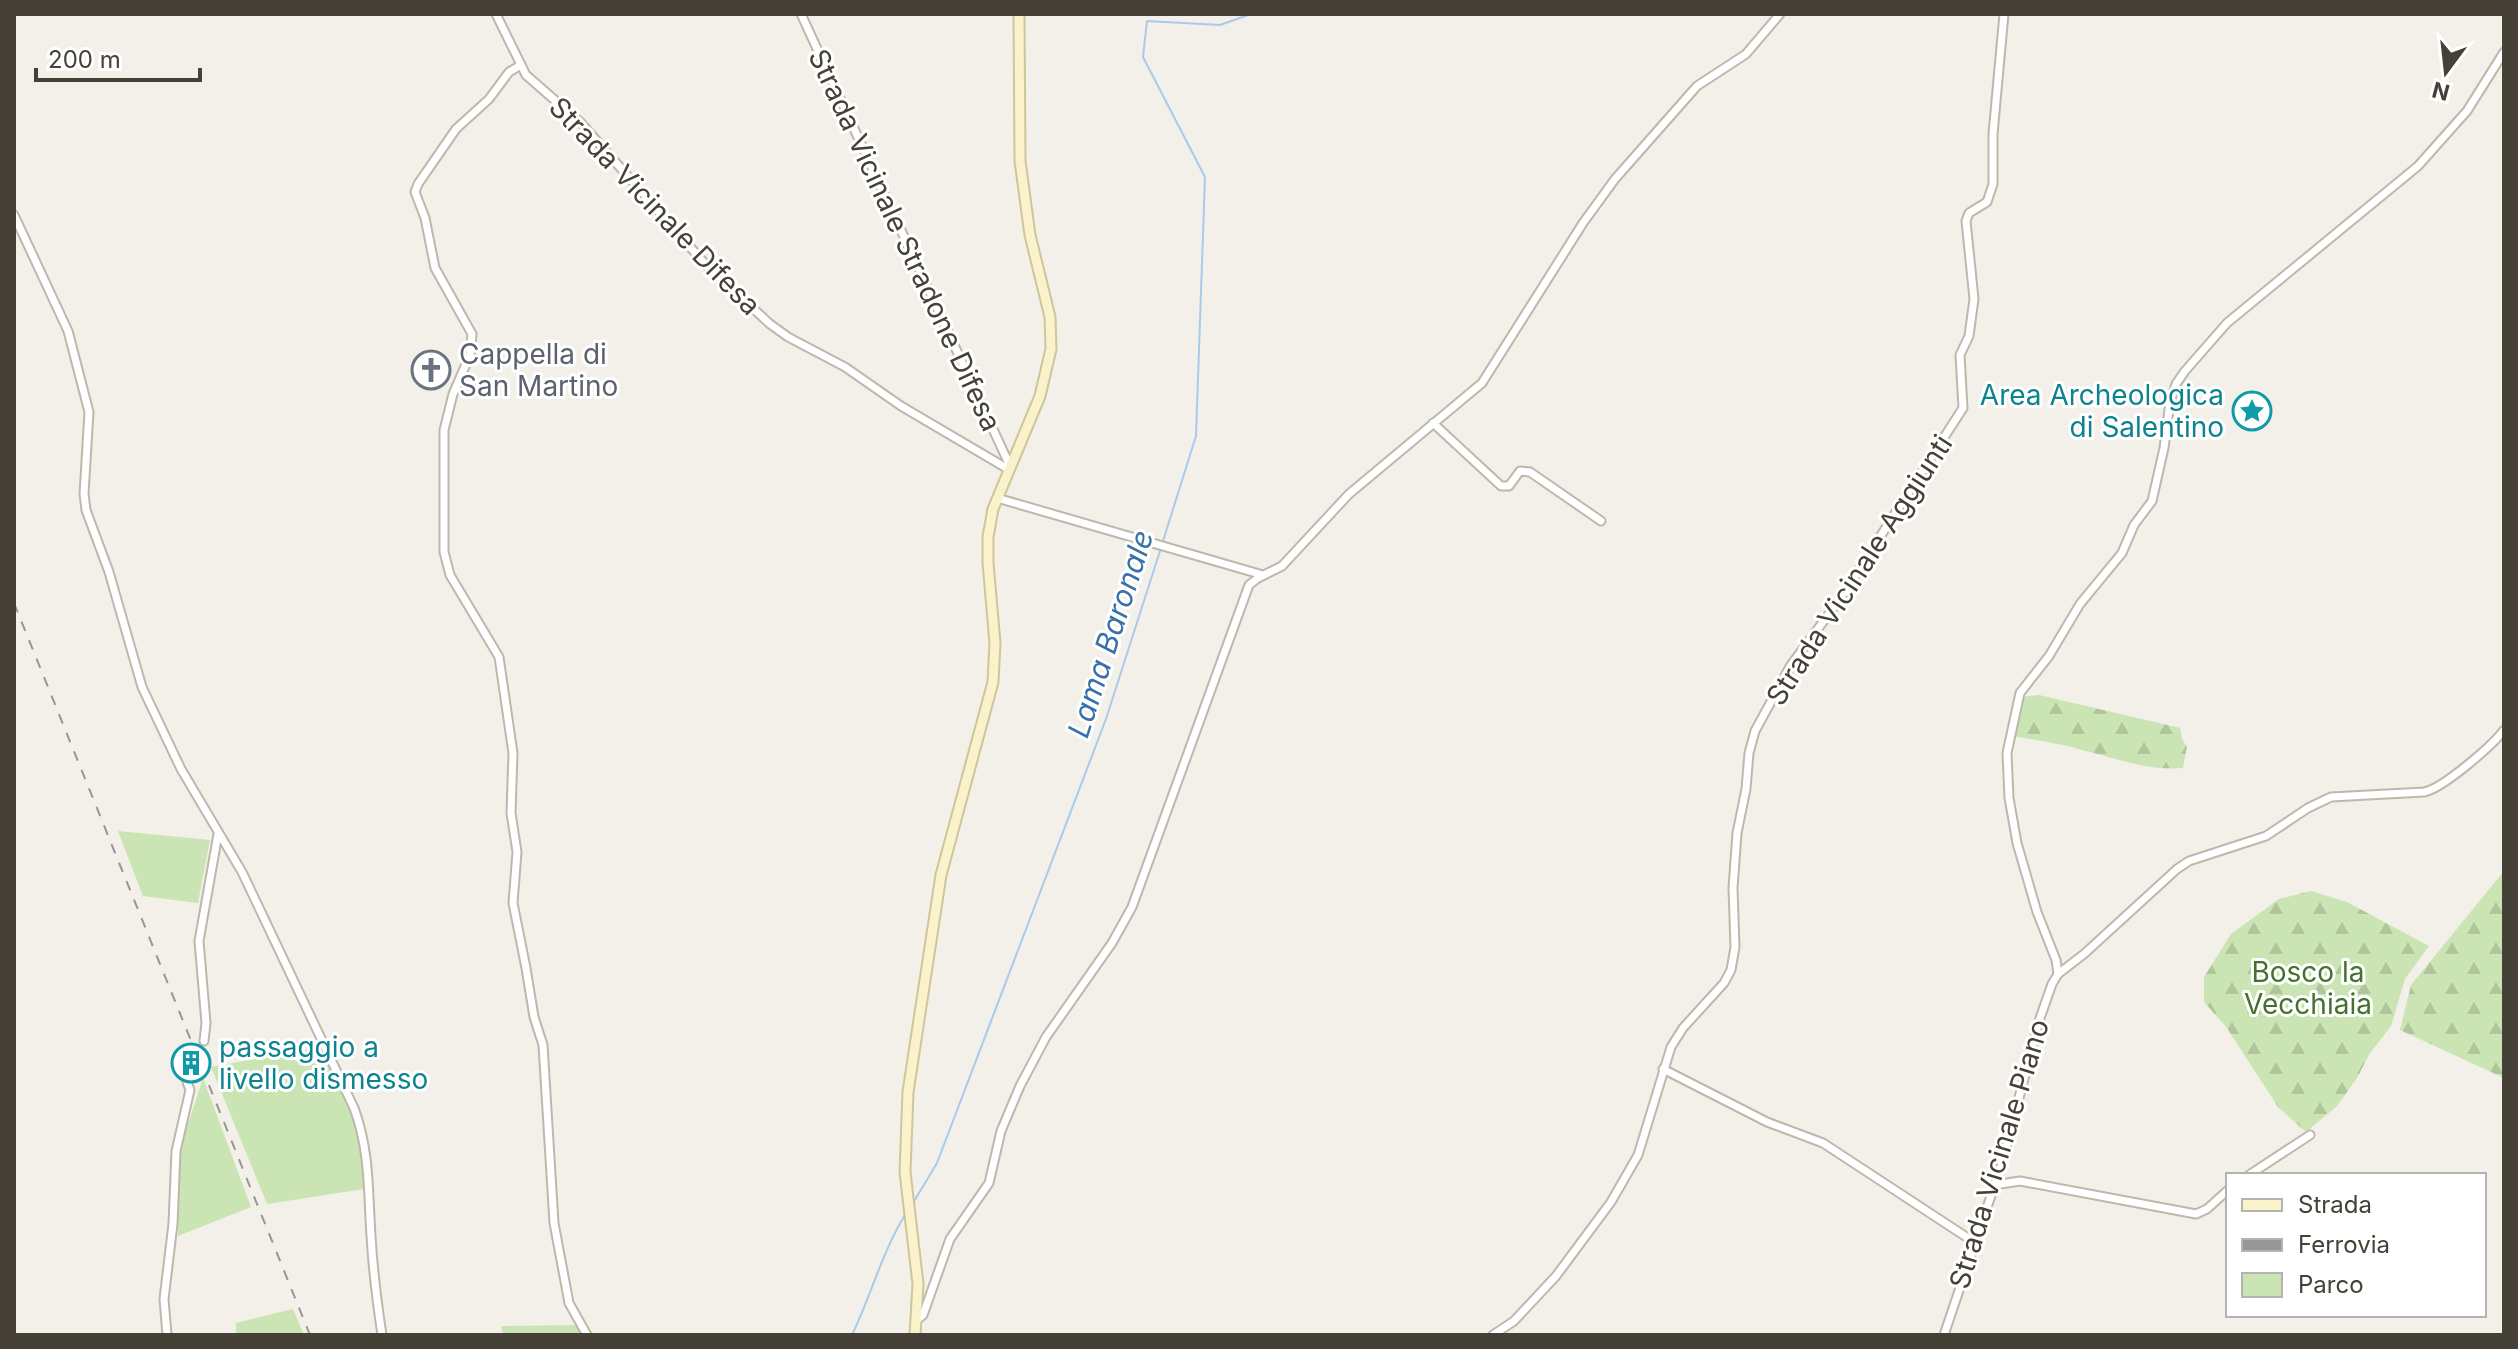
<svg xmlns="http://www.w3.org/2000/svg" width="2518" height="1349" font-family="Inter,sans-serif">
	<defs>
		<pattern id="forest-firs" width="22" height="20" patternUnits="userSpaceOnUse" patternTransform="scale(2)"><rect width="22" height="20" fill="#cae4b3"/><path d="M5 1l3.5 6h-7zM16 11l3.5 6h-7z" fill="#afc59b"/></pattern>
	</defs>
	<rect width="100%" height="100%" fill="#f2f0e8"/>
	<g fill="#cae4b3">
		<polygon points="118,831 210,840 198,903 143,896"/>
		<polygon points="325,1046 352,1105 370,1188 267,1204 211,1067"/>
		<polygon points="203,1078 251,1207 178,1236 179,1152"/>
		<polygon points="293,1309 304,1335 236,1335 236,1323"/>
		<polygon points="580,1325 587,1335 503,1335 501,1326"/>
	</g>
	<g fill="url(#forest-firs)">
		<path d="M2039,695L2180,728L2182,739L2187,747L2183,768C2148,771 2119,759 2086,751C2062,744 2037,740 2012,736L2021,697Z"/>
		<polygon points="2504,871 2504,1078 2400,1030 2411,985"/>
		<polygon points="2311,891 2347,902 2429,946 2405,979 2391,1026 2370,1053 2357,1078 2337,1106 2306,1132 2278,1107 2227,1028 2204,1002 2204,977 2231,934 2279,899"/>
	</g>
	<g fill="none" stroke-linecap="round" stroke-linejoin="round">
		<g stroke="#a8cbeb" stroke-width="2">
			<polyline points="1163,541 1196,436 1205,177 1143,57 1147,21 1220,25 1251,14"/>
			<polyline points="913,1203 937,1163 1106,719 1161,548"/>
			<path d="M852,1335C871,1296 882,1252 905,1215"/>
		</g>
		<defs>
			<g id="minor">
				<polyline points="496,14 526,75 581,123 706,265 770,324 788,337 845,367 901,406 1008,469"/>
				<polyline points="801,14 1010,466"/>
				<polyline points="521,65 509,72 489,99 456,129 418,184 415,192 425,218 435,268 472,334 470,355 453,394 444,430 444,552 450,575 499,657 513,753 511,813 517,852 513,903 526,968 534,1017 543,1045 554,1223 569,1303 587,1335"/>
				<path d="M14,215L68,331L89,412L84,494L86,510L109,572L142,687L181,769L242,872L354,1108C370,1151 368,1192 371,1236C373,1270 377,1302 382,1335"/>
				<polyline points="1433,423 1501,486 1509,486 1520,471 1530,472 1601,521"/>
				<polyline points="997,498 1263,575"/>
				<polyline points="2058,974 2056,960 2037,912 2017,843 2009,798 2007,753 2020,693 2049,656 2080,604 2122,553 2134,525 2152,501 2164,448 2170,402 2176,384 2185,371 2227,323 2418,166 2467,111 2504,52"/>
				<polyline points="204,1041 206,1023 199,941 218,834"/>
				<polyline points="1663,1069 1767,1122 1823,1143 1974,1242"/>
				<polyline points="2249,1175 2310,1135"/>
				<polyline points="1994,1185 2020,1181 2196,1214 2207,1209 2228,1190"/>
				<polyline points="918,1319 923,1315 950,1239 989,1183 1001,1131 1020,1086 1046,1037 1112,943 1132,907 1249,585 1258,578 1282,566 1349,494 1482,383 1583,223 1615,179 1697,86 1746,54 1780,14"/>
				<polyline points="167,1335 164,1299 173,1224 176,1151 190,1090 187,1082"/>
				<polyline points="1493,1335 1514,1321 1556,1276 1611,1202 1638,1155 1671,1047 1683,1028 1724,983 1731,970 1735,947 1733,888 1737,833 1746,789 1749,753 1755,731 1791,665 1840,599 1963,408 1960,355 1969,336 1974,299 1966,221 1969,213 1987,202 1993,184 1993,134 2004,14"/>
				<path d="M1944,1335L2002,1163L2039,1021L2052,984L2058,974L2084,954L2177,869L2189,861L2266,836L2308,808L2331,797L2424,792C2442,789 2492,746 2504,730"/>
			</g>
			<polyline id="secondary" points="915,1335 918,1284 905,1172 908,1092 941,875 993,682 995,643 988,563 988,537 993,509 1040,396 1051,349 1050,317 1030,235 1020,161 1019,14"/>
		</defs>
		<use href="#minor" stroke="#bdb8ab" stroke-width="11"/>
		<use href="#secondary" stroke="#cfc59a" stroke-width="13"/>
		<use href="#minor" stroke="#fff" stroke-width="7"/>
		<use href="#secondary" stroke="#faf2ca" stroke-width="9"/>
		<polyline stroke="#969696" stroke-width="2" stroke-dasharray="10 10" stroke-linecap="butt" points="14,603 310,1335"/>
	</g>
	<defs>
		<symbol id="church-ring" viewBox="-11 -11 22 22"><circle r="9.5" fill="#fff" stroke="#6b7280" stroke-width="1.5"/><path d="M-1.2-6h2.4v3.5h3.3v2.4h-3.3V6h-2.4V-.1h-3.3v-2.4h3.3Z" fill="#6b7280"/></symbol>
		<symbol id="sight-ring" viewBox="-11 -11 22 22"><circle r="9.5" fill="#fff" stroke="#0f9aa8" stroke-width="1.5"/><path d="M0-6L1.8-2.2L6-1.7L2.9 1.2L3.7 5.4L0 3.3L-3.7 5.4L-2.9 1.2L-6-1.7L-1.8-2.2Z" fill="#0f9aa8"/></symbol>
		<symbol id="building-ring" viewBox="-11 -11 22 22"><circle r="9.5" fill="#fff" stroke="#0f9aa8" stroke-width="1.5"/><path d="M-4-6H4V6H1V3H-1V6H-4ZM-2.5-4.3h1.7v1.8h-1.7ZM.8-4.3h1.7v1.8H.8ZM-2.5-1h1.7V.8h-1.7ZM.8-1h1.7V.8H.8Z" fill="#0f9aa8"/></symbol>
	</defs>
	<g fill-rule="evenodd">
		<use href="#church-ring" x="409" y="348" width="44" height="44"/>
		<use href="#sight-ring" x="2230" y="389" width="44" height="44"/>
		<use href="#building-ring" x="169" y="1041" width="44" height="44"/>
	</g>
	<g text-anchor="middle" stroke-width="6" stroke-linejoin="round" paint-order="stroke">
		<g font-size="28" fill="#454137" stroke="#fff">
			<text transform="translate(655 206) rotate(46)" y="10">Strada Vicinale Difesa</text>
			<text transform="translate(905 240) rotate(65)" y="10">Strada Vicinale Stradone Difesa</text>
			<text transform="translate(1859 570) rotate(-57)" y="10">Strada Vicinale Aggiunti</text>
			<text transform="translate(1999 1154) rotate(-73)" y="10">Strada Vicinale Piano</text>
		</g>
		<g font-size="28" fill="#5b616d" stroke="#fff" text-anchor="start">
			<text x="459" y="364">Cappella di<tspan x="459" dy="32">San Martino</tspan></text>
		</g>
		<g font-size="28" fill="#0d838f" stroke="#fff" text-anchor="end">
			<text x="2224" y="405">Area Archeologica<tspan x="2224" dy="32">di Salentino</tspan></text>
			<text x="219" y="1057" text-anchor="start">passaggio a<tspan x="219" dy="32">livello dismesso</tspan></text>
		</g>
		<g font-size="28" fill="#43722e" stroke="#fff">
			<text x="2308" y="982">Bosco la<tspan x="2308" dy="32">Vecchiaia</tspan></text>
		</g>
		<g font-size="30" font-style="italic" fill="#3871a9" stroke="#fff">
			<text transform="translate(1111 634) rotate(-72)" y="10">Lama Baronale</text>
		</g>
	</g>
	<rect width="2518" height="1349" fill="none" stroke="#454137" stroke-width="32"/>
	<rect x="2226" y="1173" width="260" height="144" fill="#ffffff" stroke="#b5b3af" stroke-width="2"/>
	<rect x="2242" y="1199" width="40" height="12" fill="#faf2ca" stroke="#b5b3af" stroke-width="2"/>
	<text x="2298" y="1213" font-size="24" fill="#454137">Strada</text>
	<rect x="2242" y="1239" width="40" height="12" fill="#969696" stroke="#b5b3af" stroke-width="2"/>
	<text x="2298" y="1253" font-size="24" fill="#454137">Ferrovia</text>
	<rect x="2242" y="1273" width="40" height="24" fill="#cae4b3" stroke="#b5b3af" stroke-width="2"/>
	<text x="2298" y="1293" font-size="24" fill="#454137">Parco</text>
	<g transform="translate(2446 72) rotate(195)" stroke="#ffffff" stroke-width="6" paint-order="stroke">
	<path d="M0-6L14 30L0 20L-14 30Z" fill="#454137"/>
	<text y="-12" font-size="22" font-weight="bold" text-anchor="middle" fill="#454137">N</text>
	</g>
	<path d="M36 68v12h164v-12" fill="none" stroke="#454137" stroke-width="4"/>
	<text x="48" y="68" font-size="24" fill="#454137" stroke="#ffffff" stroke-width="6" paint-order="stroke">200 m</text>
</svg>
